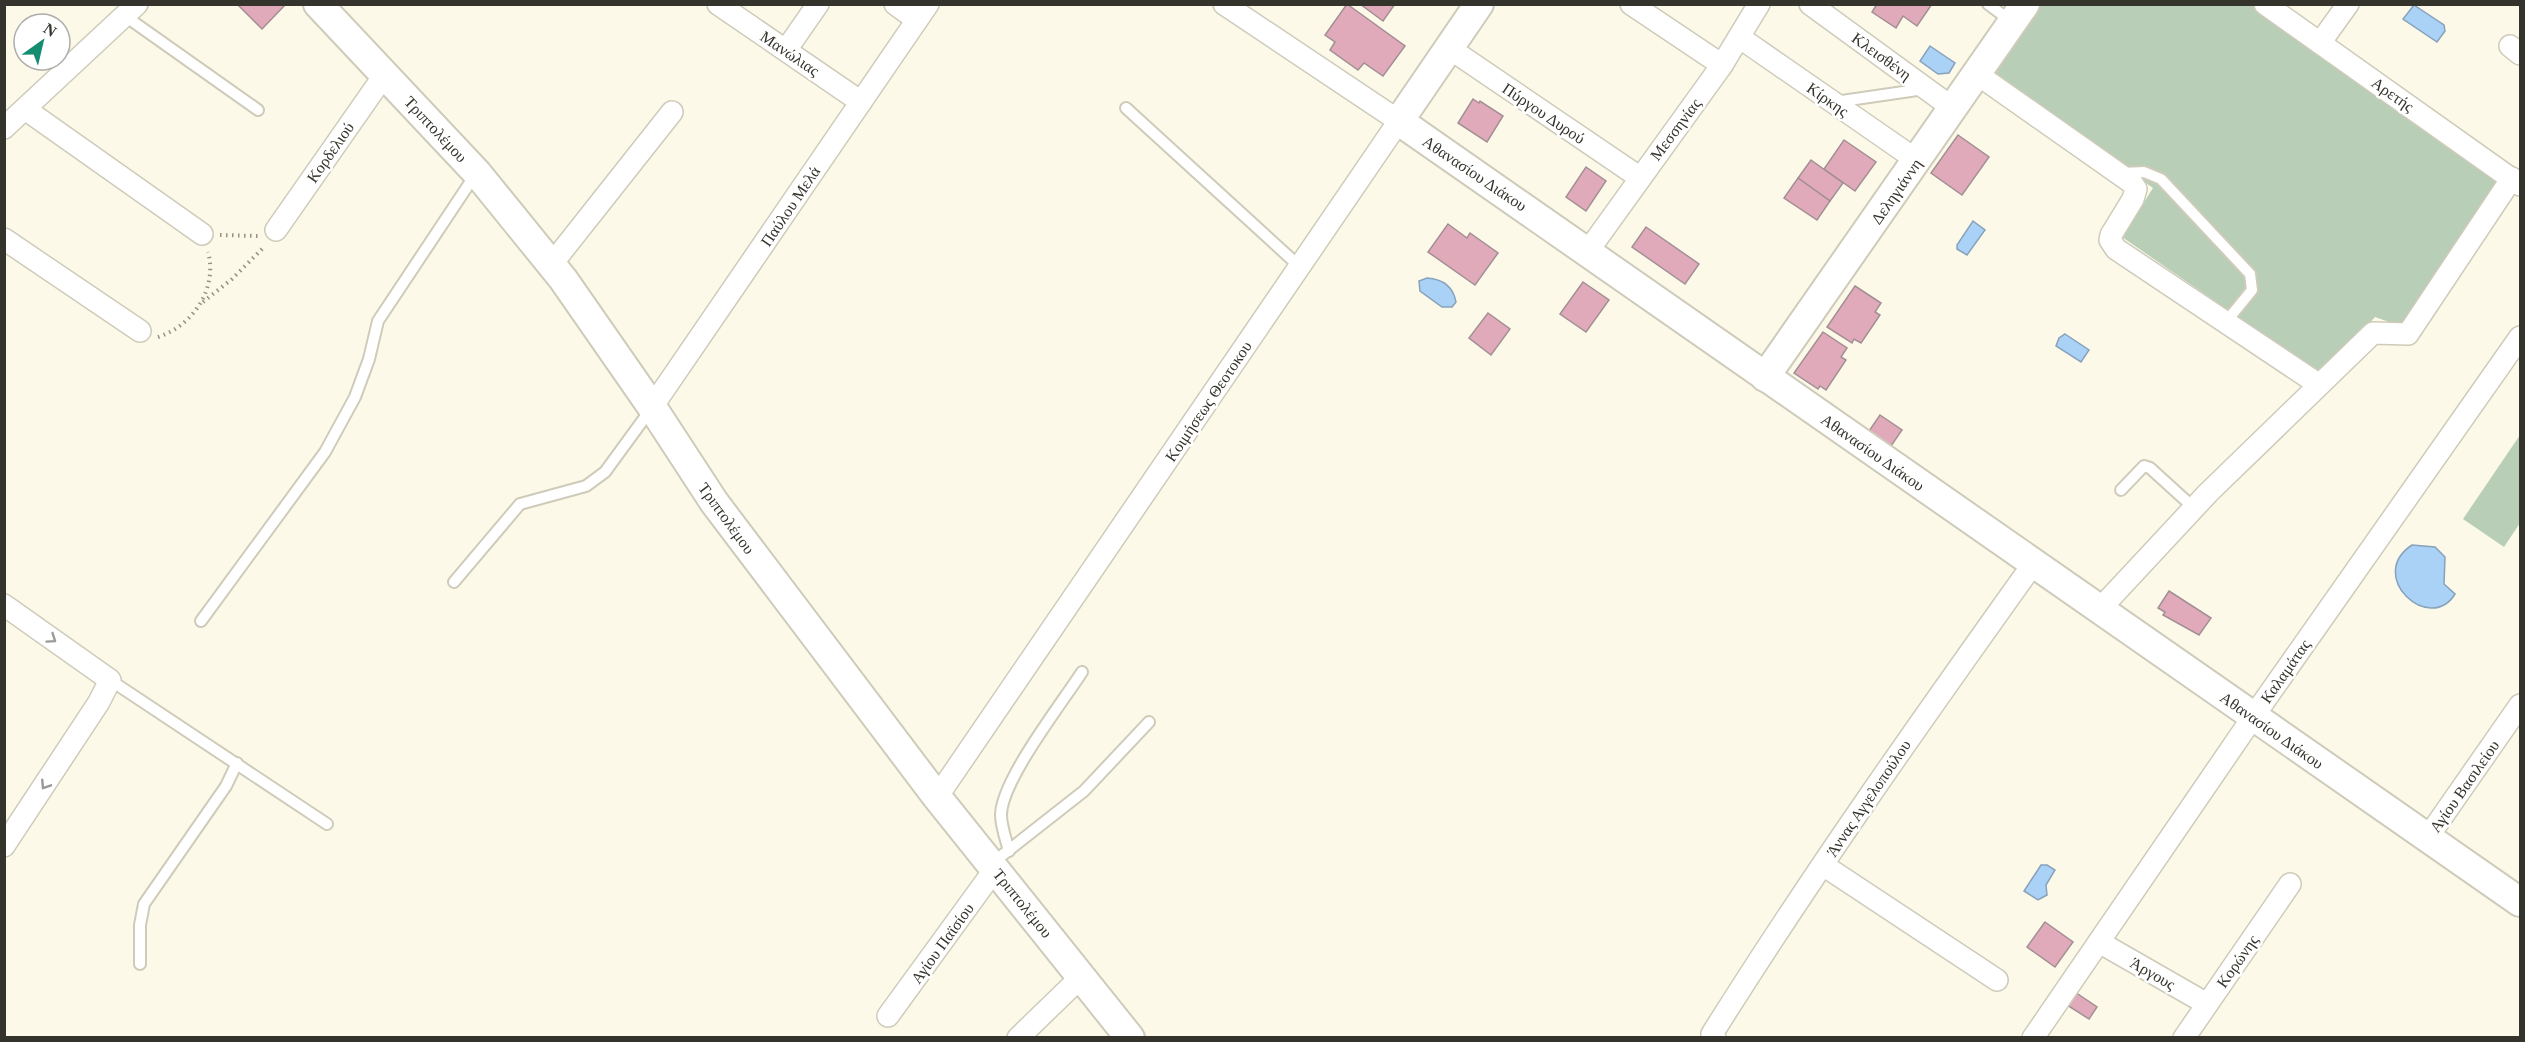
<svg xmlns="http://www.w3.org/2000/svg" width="2525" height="1042" font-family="Georgia,serif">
	<rect width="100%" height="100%" fill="#fdf9e8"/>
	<g fill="#b9ceb6">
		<polygon points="2039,5 2253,5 2509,186 2409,329 2375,317 2322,375 2122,237 2153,188 1992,73"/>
		<polygon points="2520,435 2520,523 2504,547 2463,519"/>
	</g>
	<g fill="#aad2f7" stroke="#87a2ba" stroke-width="1.5">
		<polygon points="2414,5 2444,25 2445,31 2437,42 2403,19"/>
		<polygon points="1930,46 1955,63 1949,73 1938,74 1920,61"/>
		<polygon points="1973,221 1985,230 1967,255 1957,249 1957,245"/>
		<path d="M1427,278C1442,279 1453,286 1456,302L1452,307H1442L1420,291L1419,281Z"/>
		<polygon points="2065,334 2089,350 2081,362 2056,346 2059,338"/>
		<path d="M2412,545L2435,547L2445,557L2444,584L2455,594C2430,635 2365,576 2412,545Z"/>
		<polygon points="2041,865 2047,865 2055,870 2046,885 2047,895 2038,900 2024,891"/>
	</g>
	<g fill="#e1aaba" stroke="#a28f94" stroke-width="1.5">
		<polygon points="237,4 286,4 262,29"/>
		<polygon points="1347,4 1405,46 1383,76 1364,63 1358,70 1330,50 1335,42 1325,35"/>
		<polygon points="1360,4 1395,4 1383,21"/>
		<polygon points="1877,4 1932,4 1917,26 1903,16 1896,28 1872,12"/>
		<polygon points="1473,99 1479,103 1480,101 1503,116 1487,142 1458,123"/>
		<polygon points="1958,135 1989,157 1962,195 1931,173"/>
		<polygon points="1844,140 1876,162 1855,191 1824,169"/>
		<polygon points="1811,160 1843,183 1830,201 1798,178"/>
		<polygon points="1586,167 1606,181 1586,211 1566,197"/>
		<polygon points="1798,178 1830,201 1817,220 1784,198"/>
		<polygon points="1448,224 1467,238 1470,233 1498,253 1475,285 1428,252"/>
		<polygon points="1646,227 1699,264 1685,284 1632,247"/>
		<polygon points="1583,282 1609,300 1586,332 1560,314"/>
		<polygon points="1855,286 1881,303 1875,312 1880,315 1861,343 1854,339 1852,343 1827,327"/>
		<polygon points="1488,313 1510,329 1491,355 1469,338"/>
		<polygon points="1823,332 1847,348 1841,357 1846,360 1826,390 1820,386 1818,389 1794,373"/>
		<polygon points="1880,415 1902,430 1891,446 1869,431"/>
		<polygon points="2169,591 2211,618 2199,635 2163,615 2165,612 2158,608"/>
		<polygon points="2045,922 2073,942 2055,967 2027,947"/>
		<polygon points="2075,992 2097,1007 2089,1019 2067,1005"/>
	</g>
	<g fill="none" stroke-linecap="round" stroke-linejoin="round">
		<defs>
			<g id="lane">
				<polyline points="1988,4 2012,22"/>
				<polyline points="125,16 258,110"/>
				<polyline points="1835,102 1924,89"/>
				<polyline points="1126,108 1299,266"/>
				<polyline points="2123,173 2144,172 2161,179 2250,274 2252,290 2225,323"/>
				<polyline points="2121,490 2144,466 2150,468 2194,508"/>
				<polyline points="454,582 520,504 586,486 605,472 651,409"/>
				<polyline points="201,621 325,452 355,397 369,359 378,321 475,175"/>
				<polyline points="110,680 327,824"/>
				<path d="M1009,851C1006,840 1001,826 1001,815C1001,781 1062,703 1082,672"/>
				<polyline points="991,864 1084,791 1149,722"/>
				<polyline points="140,964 140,925 144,904 226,786 237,763"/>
			</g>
			<g id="street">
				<polyline points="718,4 861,102"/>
				<polyline points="895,4 917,20"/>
				<polyline points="1631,4 1722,65"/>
				<polyline points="1810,4 1954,109"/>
				<polyline points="2265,4 2520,185"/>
				<polyline points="1739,37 1918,161"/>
				<polyline points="2320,43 2348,4"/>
				<polyline points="2510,46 2520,54"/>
				<polyline points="1449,48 1639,177"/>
				<polyline points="786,50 818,4"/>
				<polyline points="1977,74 2132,183 2136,189 2133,199 2111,235 2110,240 2116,249 2318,384"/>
				<polyline points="25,109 202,234"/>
				<polyline points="4,128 137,4"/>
				<polyline points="276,230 385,74"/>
				<polyline points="4,239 140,331"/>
				<polyline points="1588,251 1722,65 1759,4"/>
				<polyline points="551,265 672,112"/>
				<polyline points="652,407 928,4"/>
				<polyline points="4,605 110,680 99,702 4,846"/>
				<polyline points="2099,610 2208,493 2373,333 2408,334 2512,178"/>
				<polyline points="937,797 1399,121 1224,4"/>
				<polyline points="2428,837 2520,705"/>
				<polyline points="1823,865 1997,980"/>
				<polyline points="2099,942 2207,1004"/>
				<polyline points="888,1016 995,869"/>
				<polyline points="1018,1038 1082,976"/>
				<path d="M1715,1038L1712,1034C1813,873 1923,718 2033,564"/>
				<polyline points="2033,1038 2253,717 2520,337"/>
				<polyline points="2184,1038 2290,884"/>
			</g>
			<g id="secondary">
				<polyline points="318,4 477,173 563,279 652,407 714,502 937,797 1130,1038"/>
				<polyline points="1479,4 1399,121 2520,902"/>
				<polyline points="1765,377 2025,4"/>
			</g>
		</defs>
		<use href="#lane" stroke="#cfcbba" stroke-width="14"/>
		<use href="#street" stroke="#cfcbba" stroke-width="24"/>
		<use href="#secondary" stroke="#cfcbba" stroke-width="32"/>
		<g stroke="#949286" stroke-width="4" stroke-dasharray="1.5 4.5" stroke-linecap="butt">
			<polyline points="220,235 258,236"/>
			<polyline points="203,302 232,279 265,246"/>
			<path d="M158,337C193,326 218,288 208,252"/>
		</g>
		<use href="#lane" stroke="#fff" stroke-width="10"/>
		<use href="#street" stroke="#fff" stroke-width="21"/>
		<use href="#secondary" stroke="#fff" stroke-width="28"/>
	</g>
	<defs><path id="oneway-chevron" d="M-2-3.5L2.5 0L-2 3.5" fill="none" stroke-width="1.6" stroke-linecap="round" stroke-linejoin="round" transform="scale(1.5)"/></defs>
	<g stroke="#9a9996">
		<use href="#oneway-chevron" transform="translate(52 639) rotate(35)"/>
		<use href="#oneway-chevron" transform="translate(45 785) rotate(123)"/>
	</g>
	<g text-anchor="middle" stroke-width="5" stroke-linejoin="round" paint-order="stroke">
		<g font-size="16" fill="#34332c" stroke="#fff">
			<text transform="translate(790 53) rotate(34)" y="6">Μανώλιας</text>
			<text transform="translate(1882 56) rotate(36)" y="6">Κλεισθένη</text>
			<text transform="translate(2393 94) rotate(35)" y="6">Αρετής</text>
			<text transform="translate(1828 99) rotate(35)" y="6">Κίρκης</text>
			<text transform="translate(1544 113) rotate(34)" y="6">Πύργου Δυρού</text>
			<text transform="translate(436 129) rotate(47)" y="6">Τριπτολέμου</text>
			<text transform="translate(1675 129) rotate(-53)" y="6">Μεσσηνίας</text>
			<text transform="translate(330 152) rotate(-55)" y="6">Κορδελιού</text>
			<text transform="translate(1475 173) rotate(34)" y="6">Αθανασίου Διάκου</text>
			<text transform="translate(1896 191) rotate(-55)" y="6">Δεληγιάννη</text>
			<text transform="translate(790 206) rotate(-56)" y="6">Παύλου Μελά</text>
			<text transform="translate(1208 401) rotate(-56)" y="6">Κοιμήσεως Θεοτοκου</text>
			<text transform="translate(1873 452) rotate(35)" y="6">Αθανασίου Διάκου</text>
			<text transform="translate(727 518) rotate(54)" y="6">Τριπτολέμου</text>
			<text transform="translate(2285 671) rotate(-55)" y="6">Καλαμάτας</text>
			<text transform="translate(2272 730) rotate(35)" y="6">Αθανασίου Διάκου</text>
			<text transform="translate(2464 786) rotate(-55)" y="6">Αγίου Βασιλείου</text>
			<text transform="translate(1868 798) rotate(-56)" y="6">Άννας Αγγελοπούλου</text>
			<text transform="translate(1023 903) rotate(51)" y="6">Τριπτολέμου</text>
			<text transform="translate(942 943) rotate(-54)" y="6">Αγίου Παϊσίου</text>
			<text transform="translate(2237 961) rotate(-55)" y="6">Κορώνης</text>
			<text transform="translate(2153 973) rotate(30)" y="6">Άργους</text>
		</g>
	</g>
	<rect width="2525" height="1042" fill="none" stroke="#34332c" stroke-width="12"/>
	<g transform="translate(42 42) rotate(34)"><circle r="28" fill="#ffffff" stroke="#aeadab" stroke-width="1.5"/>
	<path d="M0-4.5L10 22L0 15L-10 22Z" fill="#148d70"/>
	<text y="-9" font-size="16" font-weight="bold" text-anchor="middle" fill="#34332c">N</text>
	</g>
</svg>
